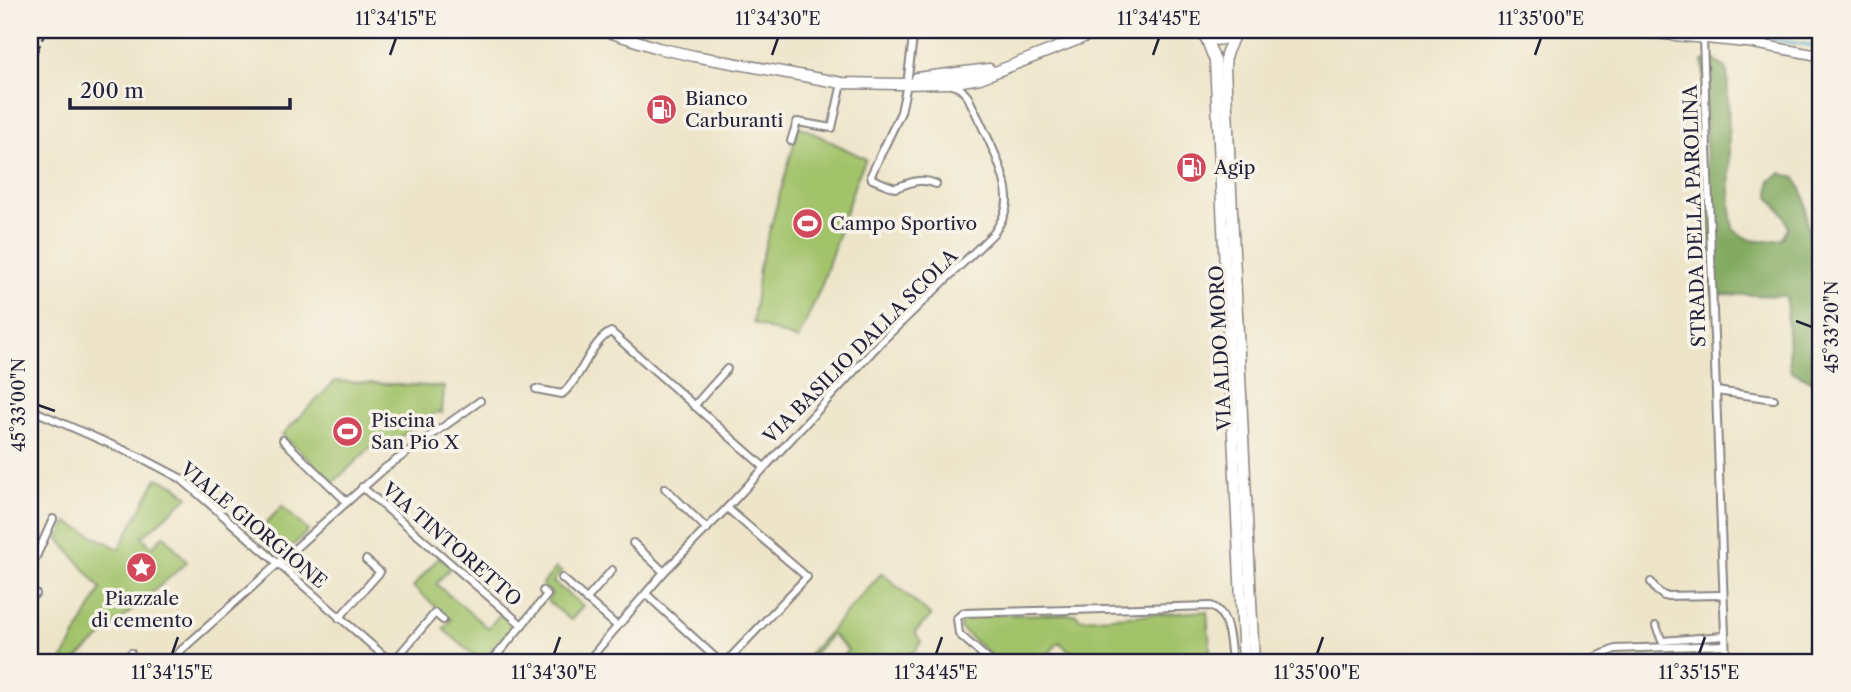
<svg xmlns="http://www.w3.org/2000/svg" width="1851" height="692" font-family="'Libre Caslon Text',serif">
	<rect width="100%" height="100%" fill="#f7f3e8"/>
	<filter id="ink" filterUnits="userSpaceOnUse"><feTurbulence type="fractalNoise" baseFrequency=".0143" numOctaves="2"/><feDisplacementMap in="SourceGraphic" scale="14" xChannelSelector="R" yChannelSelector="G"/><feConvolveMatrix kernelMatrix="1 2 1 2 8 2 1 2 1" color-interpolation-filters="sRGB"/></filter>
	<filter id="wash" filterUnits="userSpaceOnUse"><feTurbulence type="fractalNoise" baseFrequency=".00686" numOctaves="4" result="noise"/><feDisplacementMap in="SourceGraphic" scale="28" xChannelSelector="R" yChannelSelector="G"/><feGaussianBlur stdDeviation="1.57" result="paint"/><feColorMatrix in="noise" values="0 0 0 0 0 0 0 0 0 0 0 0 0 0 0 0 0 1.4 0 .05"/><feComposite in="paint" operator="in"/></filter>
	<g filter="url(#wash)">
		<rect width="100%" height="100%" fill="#eee5c9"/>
		<g fill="#a2c36b" stroke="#627253" stroke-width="2">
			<polygon points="799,126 866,159 857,178 821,287 798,340 753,323 759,268"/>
			<polygon points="335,381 444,387 442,413 437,412 389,445 379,436 372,446 334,482 282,435"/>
			<polygon points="157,478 175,485 188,497 142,537 152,547 164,535 187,562 73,662 61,662 101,589 59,539 67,522 119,549"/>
			<polygon points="282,506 308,531 282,556 277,556 255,535"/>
			<polygon points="439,557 451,567 436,584 488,628 501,613 515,625 482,662 443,629 451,620 413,587"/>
			<polygon points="556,568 561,572 553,582 583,606 571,620 547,601 552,594 542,585"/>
			<polygon points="882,573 931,616 915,632 921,642 914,653 904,653 900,662 845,662 841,658 848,650 832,634 807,662 802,662"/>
			<polygon points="1207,611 1211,662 1082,662 1059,642 1041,662 998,662 960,628 961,620 966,615 1076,614 1080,619"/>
		</g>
		<path fill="#81a95f" stroke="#52664d" stroke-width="2" d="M1714,60L1727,69C1730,122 1727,176 1733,229C1750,243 1761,243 1782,239L1788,228L1784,215L1769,197L1770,181L1781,173L1796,178L1805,198L1807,224L1821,265V386L1790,370L1786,296L1712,294L1703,61Z"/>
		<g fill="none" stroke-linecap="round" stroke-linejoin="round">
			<polyline stroke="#55b3d4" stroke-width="2.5" points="1759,30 1761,34 1770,39 1821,47"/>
		</g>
	</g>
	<g filter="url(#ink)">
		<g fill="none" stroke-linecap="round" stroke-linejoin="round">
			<defs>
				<g id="street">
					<path d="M914,30L907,84L901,112L871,175L872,179L895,188C910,183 920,177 936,184"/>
					<polyline points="1703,39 1726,662"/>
					<polyline points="1751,43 1753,30"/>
					<polyline points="791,141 797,122 832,128 842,83"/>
					<path d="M536,389L562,394C581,379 591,341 611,332L764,467"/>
					<polyline points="1716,391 1774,399"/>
					<polyline points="694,406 727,369"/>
					<polyline points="30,409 142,458 180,478 391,662"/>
					<polyline points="283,440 347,502"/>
					<polyline points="362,487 522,625 491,662"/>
					<polyline points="665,488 707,529"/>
					<polyline points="633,543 664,572"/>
					<polyline points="30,570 53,519"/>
					<polyline points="562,578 617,626"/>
					<polyline points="1651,582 1656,590 1664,596 1722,595"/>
					<polyline points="30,591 36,594"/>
					<polyline points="646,594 720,662"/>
					<polyline points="586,600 612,570"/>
					<polyline points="339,618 380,572 366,560"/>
					<polyline points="522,625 547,595 543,591"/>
					<polyline points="1656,626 1662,641 1724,636"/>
					<polyline points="125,662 131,653"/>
					<polyline points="168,662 385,468 480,401"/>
					<polyline points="393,662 435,613 443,620"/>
					<path d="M587,662L664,572L727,508L882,341L994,233C1001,222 1008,210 1007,197C1006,169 980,123 968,97L961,89L951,84"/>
					<polyline points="726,662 807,577 727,508"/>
					<path d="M991,662L959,634L957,618L963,613L1211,606C1230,613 1230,645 1232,662"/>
					<polyline points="1584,662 1615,649 1724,645"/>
				</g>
				<polyline id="secondary" points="1619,30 1751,43 1821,56"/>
				<g id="primary">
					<polyline points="603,30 658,48 694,56 842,83 899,84 950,83 980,78 1102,30"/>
					<path d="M1196,30C1208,42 1222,43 1236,32"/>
					<polyline points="1235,33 1226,54 1225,68 1254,662"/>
					<polyline points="1206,38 1215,61 1244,662"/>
					<polyline points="917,78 989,69"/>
				</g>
			</defs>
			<use href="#street" stroke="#888482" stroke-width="10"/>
			<use href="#secondary" stroke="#888482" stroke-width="12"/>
			<use href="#primary" stroke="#888482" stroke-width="13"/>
			<use href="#street" stroke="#fff" stroke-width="6"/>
			<use href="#secondary" stroke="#fff" stroke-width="9"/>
			<use href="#primary" stroke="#fff" stroke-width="10"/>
			<polyline stroke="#22223b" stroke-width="2.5" stroke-dasharray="10 5" stroke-linecap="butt" points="30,67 46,30"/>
		</g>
	</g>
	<path fill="none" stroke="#22223b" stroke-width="2.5" d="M390,55L396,38M772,55L778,38M1153,55L1159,38M1535,55L1541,38M1796,321L1812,327M38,405L55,411M172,654L178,637M554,654L560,637M936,654L942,637M1317,654L1323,637M1699,654L1705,637"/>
	<defs>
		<symbol id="fuel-disc" viewBox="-11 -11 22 22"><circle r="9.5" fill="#d1495b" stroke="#f7f3e8"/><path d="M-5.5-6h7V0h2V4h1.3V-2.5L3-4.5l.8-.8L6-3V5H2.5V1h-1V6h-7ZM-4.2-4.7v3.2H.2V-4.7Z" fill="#fff"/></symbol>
		<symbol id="stadium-disc" viewBox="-11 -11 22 22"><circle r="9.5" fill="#d1495b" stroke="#f7f3e8"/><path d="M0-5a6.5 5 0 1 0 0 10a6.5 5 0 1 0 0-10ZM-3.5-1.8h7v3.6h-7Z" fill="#fff"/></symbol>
		<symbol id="sight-disc" viewBox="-11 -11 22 22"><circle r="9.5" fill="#d1495b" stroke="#f7f3e8"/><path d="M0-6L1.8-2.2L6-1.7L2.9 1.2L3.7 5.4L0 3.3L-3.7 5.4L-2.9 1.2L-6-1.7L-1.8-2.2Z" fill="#fff"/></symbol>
	</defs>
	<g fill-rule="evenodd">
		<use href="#fuel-disc" x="644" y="92" width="35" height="35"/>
		<use href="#fuel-disc" x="1174" y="150" width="35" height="35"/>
		<use href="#stadium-disc" x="790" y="206" width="35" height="35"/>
		<use href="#stadium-disc" x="330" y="414" width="35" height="35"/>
		<use href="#sight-disc" x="124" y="550" width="35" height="35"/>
	</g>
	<g text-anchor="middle" stroke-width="7" stroke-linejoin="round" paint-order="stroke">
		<g font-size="19" fill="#22223b" stroke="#f7f3e8" text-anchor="start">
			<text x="685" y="105">Bianco<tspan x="685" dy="22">Carburanti</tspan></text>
			<text x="1214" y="174">Agip</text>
			<text x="830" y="230">Campo Sportivo</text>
			<text x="371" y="427">Piscina<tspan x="371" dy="22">San Pio X</tspan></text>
			<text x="142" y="605" text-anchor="middle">Piazzale<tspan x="142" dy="22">di cemento</tspan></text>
		</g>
		<g font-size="19" fill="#22223b" stroke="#f7f3e8">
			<text transform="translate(1694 216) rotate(-92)" y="7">STRADA DELLA PAROLINA</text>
			<text transform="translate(860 346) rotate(-45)" y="7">VIA BASILIO DALLA SCOLA</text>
			<text transform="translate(1220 348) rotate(-93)" y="7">VIA ALDO MORO</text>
			<text transform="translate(254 525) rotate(40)" y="7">VIALE GIORGIONE</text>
			<text transform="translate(452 544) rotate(41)" y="7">VIA TINTORETTO</text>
		</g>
	</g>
	<rect width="1851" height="692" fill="none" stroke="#f7f3e8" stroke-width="77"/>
	<path d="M70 98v10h220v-10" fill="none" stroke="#22223b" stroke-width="3.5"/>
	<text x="80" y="98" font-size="21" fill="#22223b" stroke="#f7f3e8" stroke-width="5" paint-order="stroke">200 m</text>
	<rect x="38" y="38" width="1774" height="616" fill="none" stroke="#22223b" stroke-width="2.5"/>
	<g font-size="18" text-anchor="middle" fill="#22223b">
		<text x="396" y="25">11°34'15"E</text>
		<text x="778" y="25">11°34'30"E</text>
		<text x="1159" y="25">11°34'45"E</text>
		<text x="1541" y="25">11°35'00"E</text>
		<text transform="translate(1832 327) rotate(-90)" y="6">45°33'20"N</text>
		<text transform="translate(19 405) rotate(-90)" y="6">45°33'00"N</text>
		<text x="172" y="679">11°34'15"E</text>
		<text x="554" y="679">11°34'30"E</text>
		<text x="936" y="679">11°34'45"E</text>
		<text x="1317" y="679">11°35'00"E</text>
		<text x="1699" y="679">11°35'15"E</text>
	</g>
</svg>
